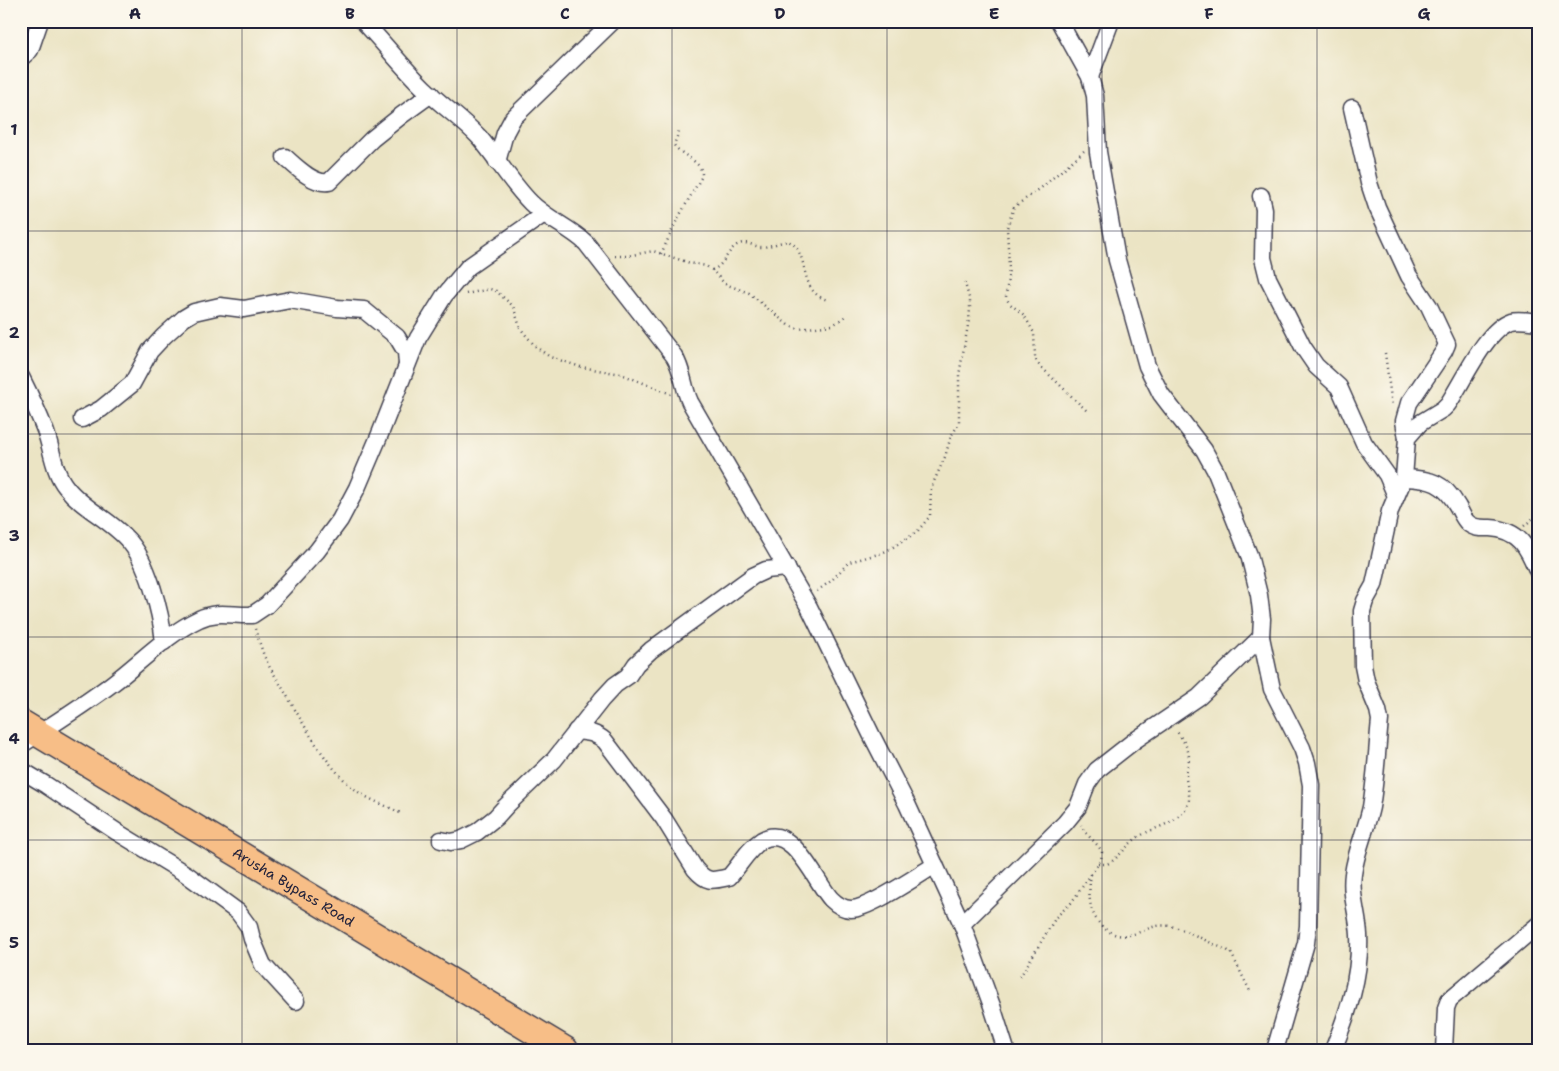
<svg xmlns="http://www.w3.org/2000/svg" width="1559" height="1071" font-family="'Shantell Sans',sans-serif">
	<rect width="100%" height="100%" fill="#fbf7ec"/>
	<filter id="ink" filterUnits="userSpaceOnUse"><feTurbulence type="fractalNoise" baseFrequency=".02" numOctaves="2"/><feDisplacementMap in="SourceGraphic" scale="10" xChannelSelector="R" yChannelSelector="G"/><feConvolveMatrix kernelMatrix="1 2 1 2 8 2 1 2 1" color-interpolation-filters="sRGB"/></filter>
	<filter id="wash" filterUnits="userSpaceOnUse"><feTurbulence type="fractalNoise" baseFrequency=".0096" numOctaves="4" result="noise"/><feDisplacementMap in="SourceGraphic" scale="20" xChannelSelector="R" yChannelSelector="G"/><feGaussianBlur stdDeviation="1.12" result="paint"/><feColorMatrix in="noise" values="0 0 0 0 0 0 0 0 0 0 0 0 0 0 0 0 0 1.4 0 .05"/><feComposite in="paint" operator="in"/></filter>
	<g filter="url(#wash)">
		<rect width="100%" height="100%" fill="#ebe4c4"/>
	</g>
	<g filter="url(#ink)">
		<g fill="none" stroke-linecap="round" stroke-linejoin="round">
			<defs>
				<g id="minor">
					<path d="M363,21C384,43 403,68 425,89C442,106 462,119 479,137C497,158 511,183 531,203C547,219 569,227 586,243L674,356C683,370 683,387 690,402L809,607L871,734L907,804L962,924L992,1006L1006,1050"/>
					<polyline points="1059,21 1090,77 1095,96 1098,152 1117,260 1147,366 1161,394 1204,450 1215,470 1249,555 1259,595 1262,619 1261,637 1272,689 1302,748 1307,763 1311,785 1308,926 1306,943 1275,1050"/>
					<polyline points="21,58 30,50 40,21"/>
					<polyline points="1090,77 1111,21"/>
					<polyline points="1352,108 1369,183 1377,207 1409,276 1429,306 1447,344 1444,351 1409,403 1404,421 1407,438"/>
					<path d="M285,157C296,167 314,185 329,182L372,139L402,115L431,94"/>
					<polyline points="497,162 505,133 513,118 613,21"/>
					<polyline points="1261,196 1264,209 1263,258 1268,278 1303,347 1316,366 1339,387 1364,443 1387,475 1396,496"/>
					<path d="M21,377C30,395 38,412 45,430C52,448 53,471 66,487C82,508 109,519 127,539C148,560 161,613 164,642"/>
					<polyline points="82,419 101,409 132,384 150,351 164,336 184,318 194,312 220,306 244,309 290,300 337,308 364,310 397,337 406,352 407,364"/>
					<path d="M1404,478C1431,479 1444,482 1458,507C1461,512 1464,520 1468,523C1474,529 1483,528 1490,528C1520,530 1528,548 1538,572"/>
					<path d="M576,731C589,732 596,733 605,741L664,819L695,869C707,883 712,881 729,877C740,865 748,849 762,840C792,822 816,883 831,899C836,904 843,909 851,909C869,909 917,876 935,865"/>
					<path d="M21,745C52,725 84,705 113,683C141,662 167,634 199,619C216,610 234,616 252,615L267,605L317,551L340,520L357,488L380,434L418,338L444,296L468,267L544,214"/>
					<polyline points="21,770 46,785 117,832 186,874 238,912 249,927 252,939 263,965 296,1001"/>
					<polyline points="441,840 451,842 461,840 477,832 496,817 506,806 554,760 602,699 615,685 628,676 636,664 651,650 753,576 766,570 787,568"/>
					<polyline points="962,924 1065,823 1078,807 1087,784 1097,770 1134,741 1199,697 1261,637"/>
					<path d="M1333,1050C1348,1013 1361,975 1359,935C1358,914 1350,895 1353,874C1356,851 1366,830 1371,807C1376,778 1377,749 1380,720L1378,710L1366,681L1363,666L1362,611L1365,601L1374,585L1390,511L1404,478L1407,438L1420,423L1443,409L1448,404C1463,382 1486,329 1511,321C1518,319 1530,321 1538,322"/>
					<polyline points="1444,1050 1446,1008 1449,1000 1538,925"/>
				</g>
				<g id="primary">
					<path id="s1" d="M21,723L565,1050"/>
				</g>
			</defs>
			<use href="#minor" stroke="#403f50" stroke-width="19"/>
			<use href="#primary" stroke="#403f50" stroke-width="29"/>
			<g stroke="#403f50" stroke-width="2.5" stroke-dasharray="1 4" stroke-linecap="butt">
				<polyline points="1084,151 1041,188 1014,207 1007,228 1009,268 1006,297 1009,303 1024,315 1028,322 1034,333 1035,357 1037,363 1088,412"/>
				<path d="M661,254L677,220L702,176C703,161 681,156 674,145L680,128"/>
				<polyline points="615,256 627,256 653,251 690,263 706,266 712,270 725,284 749,293 788,325 799,329 833,325 846,316"/>
				<path d="M712,270C724,266 727,251 737,245C746,240 752,246 761,247C769,247 780,242 788,241C812,252 796,292 828,300"/>
				<polyline points="466,294 490,289 496,291 513,306 520,327 524,333 536,347 550,357 581,367 621,374 671,394"/>
				<polyline points="1385,353 1392,406"/>
				<polyline points="1524,526 1538,514"/>
				<polyline points="817,591 831,581 849,562 882,553 890,549 917,532 930,516 931,488 945,457 951,436 959,424 959,375 969,320 970,309 970,301 964,280"/>
				<path d="M255,629L264,656L270,668C296,707 319,762 357,791C369,800 388,806 402,814"/>
				<path d="M1098,864H1107L1111,862C1121,855 1127,845 1137,838C1153,826 1184,824 1189,800C1190,792 1186,785 1186,777C1186,770 1189,764 1189,758C1189,747 1181,738 1176,730"/>
				<path d="M1091,874C1088,894 1088,914 1104,928C1111,934 1120,937 1129,935C1146,932 1152,923 1170,926C1184,928 1211,944 1227,950L1231,953L1251,993"/>
				<path d="M1020,977L1056,917L1071,903L1101,860L1102,852C1097,842 1086,836 1081,825"/>
			</g>
			<use href="#minor" stroke="#fff" stroke-width="16"/>
			<use href="#primary" stroke="#f7be87" stroke-width="26"/>
		</g>
	</g>
	<path fill="none" stroke="#22223b" stroke-width="1" stroke-opacity="0.55" d="M242,21V1050M457,21V1050M672,21V1050M887,21V1050M1102,21V1050M1317,21V1050M21,231H1538M21,434H1538M21,637H1538M21,840H1538"/>
	<g text-anchor="middle" stroke-width="4" stroke-linejoin="round" paint-order="stroke">
		<g font-size="14" fill="#22223b" stroke="#fbf7ec">
			<text dy="5" stroke="none"><textPath href="#s1" startOffset="318">Arusha Bypass Road</textPath></text>
		</g>
	</g>
	<rect width="1559" height="1071" fill="none" stroke="#fbf7ec" stroke-width="55"/>
	<rect x="28" y="28" width="1504" height="1016" fill="none" stroke="#22223b" stroke-width="2"/>
	<g font-size="16" text-anchor="middle" font-weight="bold" fill="#22223b">
		<text x="135" y="19">A</text>
		<text x="350" y="19">B</text>
		<text x="565" y="19">C</text>
		<text x="780" y="19">D</text>
		<text x="994" y="19">E</text>
		<text x="1209" y="19">F</text>
		<text x="1424" y="19">G</text>
		<text x="14" y="135">1</text>
		<text x="14" y="338">2</text>
		<text x="14" y="541">3</text>
		<text x="14" y="744">4</text>
		<text x="14" y="948">5</text>
	</g>
</svg>
